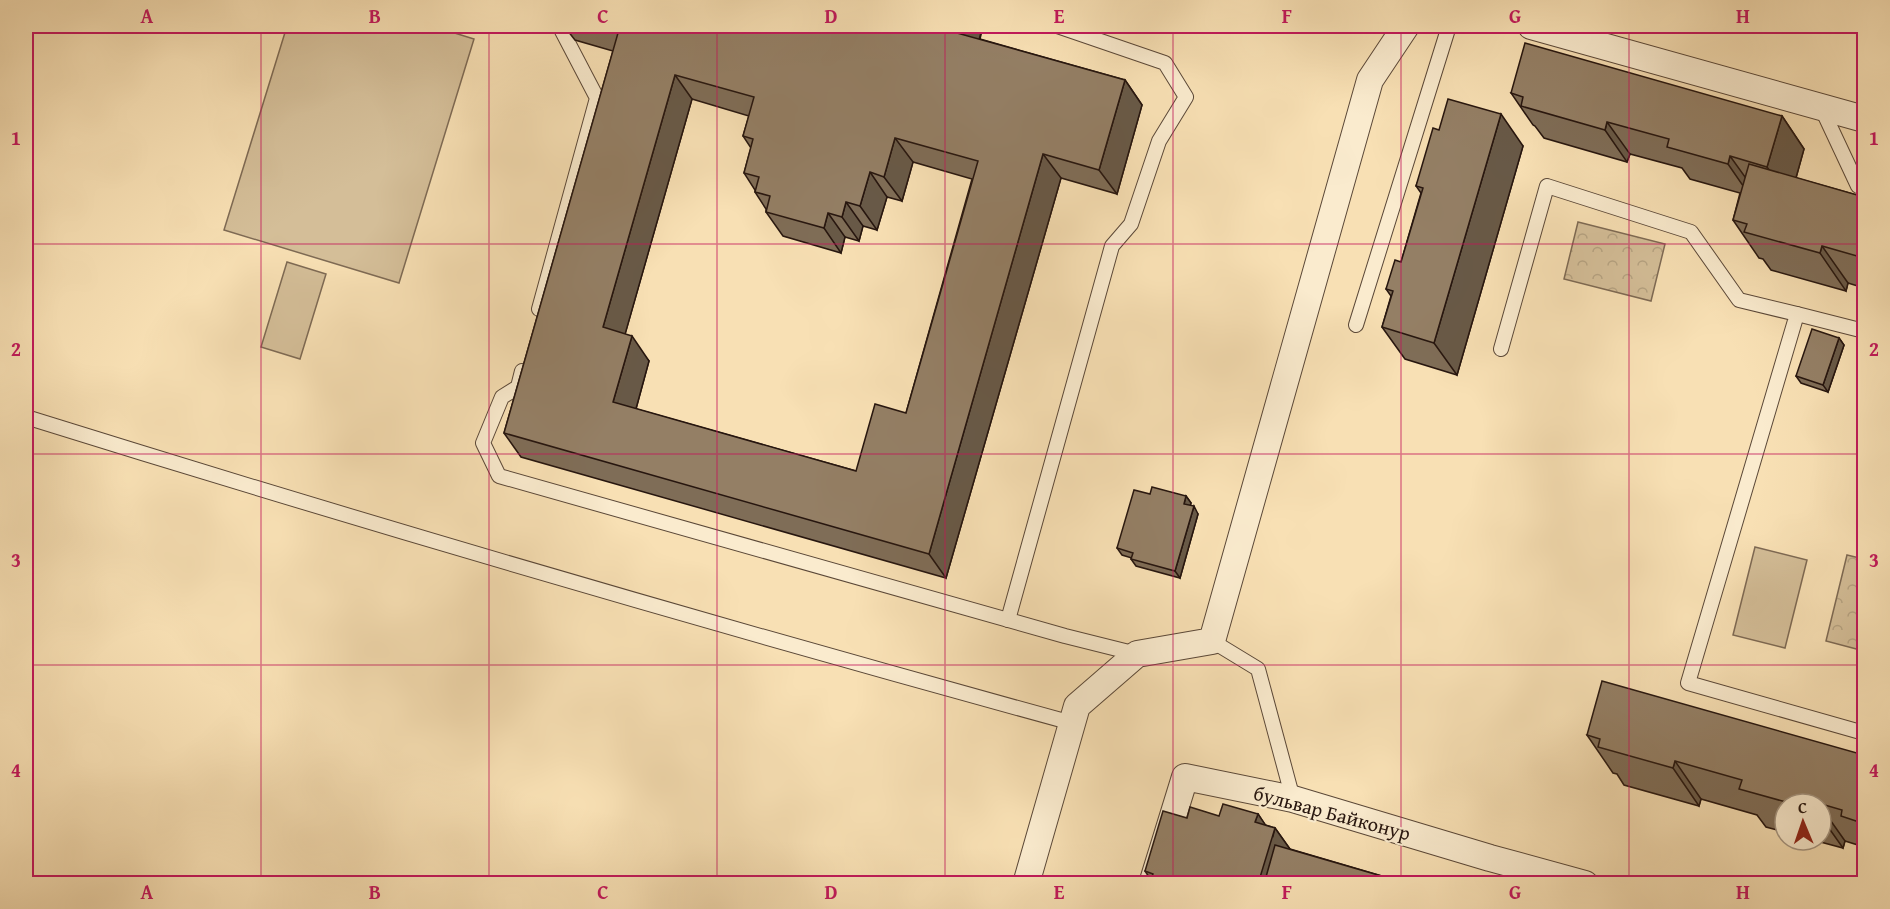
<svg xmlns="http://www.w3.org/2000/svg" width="1890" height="909" font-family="'Gentium Book Plus',serif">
	<defs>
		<pattern id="forest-crowns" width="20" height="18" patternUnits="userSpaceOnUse" patternTransform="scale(1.5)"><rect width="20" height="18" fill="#d4be98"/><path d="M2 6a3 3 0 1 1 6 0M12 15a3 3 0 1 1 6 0" fill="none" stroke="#b6a382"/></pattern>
	</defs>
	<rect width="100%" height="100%" fill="#f8e0b4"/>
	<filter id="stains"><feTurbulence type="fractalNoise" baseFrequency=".00333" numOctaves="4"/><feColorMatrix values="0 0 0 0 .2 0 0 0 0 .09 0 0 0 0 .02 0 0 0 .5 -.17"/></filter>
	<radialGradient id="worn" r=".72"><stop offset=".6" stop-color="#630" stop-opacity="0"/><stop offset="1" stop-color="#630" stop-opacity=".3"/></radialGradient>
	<g fill="url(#forest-crowns)" stroke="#7e6a54" stroke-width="1.5">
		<polygon points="1578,222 1665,244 1651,301 1564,279"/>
		<polygon points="1847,555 1864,559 1864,651 1826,641"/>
	</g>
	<g fill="#d4be98" stroke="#7e6a54" stroke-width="1.5">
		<polygon points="287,26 432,26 474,39 399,283 224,230"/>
		<polygon points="287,262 326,274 300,359 261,347"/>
		<polygon points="1755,547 1807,560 1785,648 1733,635"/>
	</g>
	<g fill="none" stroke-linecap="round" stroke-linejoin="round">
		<defs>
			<g id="lane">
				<polyline points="1821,107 1858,186 1864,188"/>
				<polyline points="539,309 597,98 562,31 564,26"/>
				<polyline points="1797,314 1864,331"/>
				<polyline points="1356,325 1449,26"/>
				<polyline points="1501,349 1547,186 1691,232 1739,300 1797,314 1688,683 1864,733"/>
				<polyline points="522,371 518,387 502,397 483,443 499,476 1065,636 1137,654"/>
				<path d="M26,417C372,525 722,627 1072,723"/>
				<polyline points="1008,620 1112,246 1131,224 1159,141 1186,97 1165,63 1057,26"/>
				<polyline points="1212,641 1258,669 1293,799"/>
			</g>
			<g id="street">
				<polyline points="1531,26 1864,119"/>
				<polyline points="1026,884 1077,706 1137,654 1212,641 1370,80 1406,26"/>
				<polyline points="1152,884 1185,777 1293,799 1490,858 1585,884"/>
			</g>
		</defs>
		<use href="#lane" stroke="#5b4838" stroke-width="16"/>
		<use href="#street" stroke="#5b4838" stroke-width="28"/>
		<use href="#lane" stroke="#faebce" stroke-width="14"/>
		<use href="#street" stroke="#faebce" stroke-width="26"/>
	</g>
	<g fill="#7f6d57" stroke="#27160f" stroke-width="1.5" fill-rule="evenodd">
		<path d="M564,26H983L980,39L1125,80L1142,105L1117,194L1061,178L946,578L521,457L504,433L613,51L575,40ZM692,99L749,116L743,136L751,148L744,173L755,190V192L766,209V212L783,236L841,253L845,237L859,241L863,226L877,230L887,197L902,201L913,162L972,179L906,413L856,471L636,409L649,361L625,334Z"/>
		<polygon points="1511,93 1782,116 1804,149 1796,178 1864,197 1864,288 1848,283 1846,291 1771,270 1763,259 1759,258 1733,220 1740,193 1690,179 1682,168 1630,154 1627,162 1544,138 1535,126 1533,125"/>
		<polygon points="1439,130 1523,146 1457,375 1405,359 1382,327 1391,296 1386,289 1401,262 1421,193 1416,186"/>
		<polygon points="1839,338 1844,345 1828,392 1801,383 1796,376"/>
		<polygon points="1150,494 1186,496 1191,503 1190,506 1198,514 1180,578 1136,566 1131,559 1132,558 1122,555 1117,548"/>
		<polygon points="1587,735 1864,755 1864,850 1861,846 1845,841 1843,848 1813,840 1821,840 1821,804 1785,804 1785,832 1766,827 1757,815 1701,799 1699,806 1624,785 1617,774 1613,773"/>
		<polygon points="1258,814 1265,825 1275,828 1290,849 1409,884 1150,884 1151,880 1145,871 1187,818"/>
	</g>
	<g fill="#685947" stroke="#27160f" stroke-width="1.5">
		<polygon points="959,26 983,26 974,57 957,33"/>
		<polygon points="675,75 692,99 620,352 603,327"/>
		<polygon points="1125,80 1142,105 1117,194 1099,170"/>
		<polygon points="1501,114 1523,146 1457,375 1434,343"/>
		<polygon points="1782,116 1804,149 1790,199 1767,167"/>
		<polygon points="1607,122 1630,154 1627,162 1605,130"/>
		<polygon points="895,138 913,162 902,201 884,177"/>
		<polygon points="1043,154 1061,178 946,578 929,554"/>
		<polygon points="1730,156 1753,188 1750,196 1728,164"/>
		<polygon points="870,172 887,197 877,230 860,206"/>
		<polygon points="846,202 863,226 859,241 842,217"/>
		<polygon points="828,213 845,237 841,253 824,228"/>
		<polygon points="1822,246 1848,283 1846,291 1820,253"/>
		<polygon points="632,336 649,361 631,427 613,402"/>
		<polygon points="1839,338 1844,345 1828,392 1823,385"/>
		<polygon points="1186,496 1191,503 1189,511 1184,504"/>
		<polygon points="1194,506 1198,514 1180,578 1175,571"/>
		<polygon points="1675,761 1701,799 1699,806 1673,768"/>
		<polygon points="1821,807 1845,841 1843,848 1821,817"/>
		<polygon points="1258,814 1273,836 1275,828 1302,866 1296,884 1258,884 1255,822"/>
	</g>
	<g fill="#947f65" stroke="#27160f" stroke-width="1.5" fill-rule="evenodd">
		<path d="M591,26H959L957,33L1125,80L1099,170L1043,154L929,554L504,433L618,33ZM675,75L754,97L743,136L753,139L744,173L759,177L755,192L770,196L766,212L824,228L828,213L842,217L846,202L860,206L870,172L884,177L895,138L978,161L906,413L875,404L856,471L613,402L632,336L603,327Z"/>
		<polygon points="1525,43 1782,116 1767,167 1730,156 1728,164 1667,147 1669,139 1607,122 1605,130 1521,106 1523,97 1511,93"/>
		<polygon points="1448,99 1501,114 1434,343 1382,327 1393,291 1386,289 1395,260 1401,262 1423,188 1416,186 1433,128 1439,130"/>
		<polygon points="1749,164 1864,197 1864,258 1822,246 1820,253 1744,232 1747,224 1733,220"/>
		<polygon points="1812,329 1839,338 1823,385 1796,376"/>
		<polygon points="1152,487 1186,496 1184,504 1194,506 1175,571 1131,559 1133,553 1117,548 1134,490 1150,494"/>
		<polygon points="1602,681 1864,755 1864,831 1857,829 1859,822 1841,816 1842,810 1818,803 1793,804 1739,789 1742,780 1675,761 1673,768 1598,747 1600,739 1587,735"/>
		<polygon points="1223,804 1258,814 1255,822 1275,828 1258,884 1234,884 1218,879 1217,884 1150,884 1153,874 1145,871 1163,811 1187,818 1190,807 1219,816"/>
		<polygon points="1275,845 1409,884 1264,884"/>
	</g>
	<path fill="none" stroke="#c2185b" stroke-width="1.5" stroke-opacity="0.55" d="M261,26V884M489,26V884M717,26V884M945,26V884M1173,26V884M1401,26V884M1629,26V884M26,244H1864M26,454H1864M26,665H1864"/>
	<g text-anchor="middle" stroke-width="4.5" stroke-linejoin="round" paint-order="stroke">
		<g font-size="20" fill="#27160f" stroke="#faebce">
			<text transform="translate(1332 813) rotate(15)" y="7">бульвар Байконур</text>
		</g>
	</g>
	<rect width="1890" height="909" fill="none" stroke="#f8e0b4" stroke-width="66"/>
	<g transform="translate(1803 822) rotate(358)"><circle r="28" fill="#faebce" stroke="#a69682" stroke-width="1.5"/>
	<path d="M0-4.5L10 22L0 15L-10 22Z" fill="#8f2418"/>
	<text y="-9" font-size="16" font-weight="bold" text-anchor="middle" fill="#27160f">С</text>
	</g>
	<rect x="33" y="33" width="1824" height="843" fill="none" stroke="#c2185b" stroke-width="2"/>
	<g font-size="20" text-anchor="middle" font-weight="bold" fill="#c2185b">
		<text x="147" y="23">A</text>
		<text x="375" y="23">B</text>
		<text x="603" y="23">C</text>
		<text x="831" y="23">D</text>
		<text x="1059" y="23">E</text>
		<text x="1287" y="23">F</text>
		<text x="1515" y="23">G</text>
		<text x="1743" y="23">H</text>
		<text x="16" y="145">1</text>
		<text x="1874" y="145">1</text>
		<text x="16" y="356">2</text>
		<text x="1874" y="356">2</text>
		<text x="16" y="567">3</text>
		<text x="1874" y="567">3</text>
		<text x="16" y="777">4</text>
		<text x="1874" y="777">4</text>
		<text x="147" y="899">A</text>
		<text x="375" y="899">B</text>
		<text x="603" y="899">C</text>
		<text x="831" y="899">D</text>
		<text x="1059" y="899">E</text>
		<text x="1287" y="899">F</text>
		<text x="1515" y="899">G</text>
		<text x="1743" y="899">H</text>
	</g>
	<rect width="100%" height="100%" filter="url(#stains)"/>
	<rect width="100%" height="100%" fill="url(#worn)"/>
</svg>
